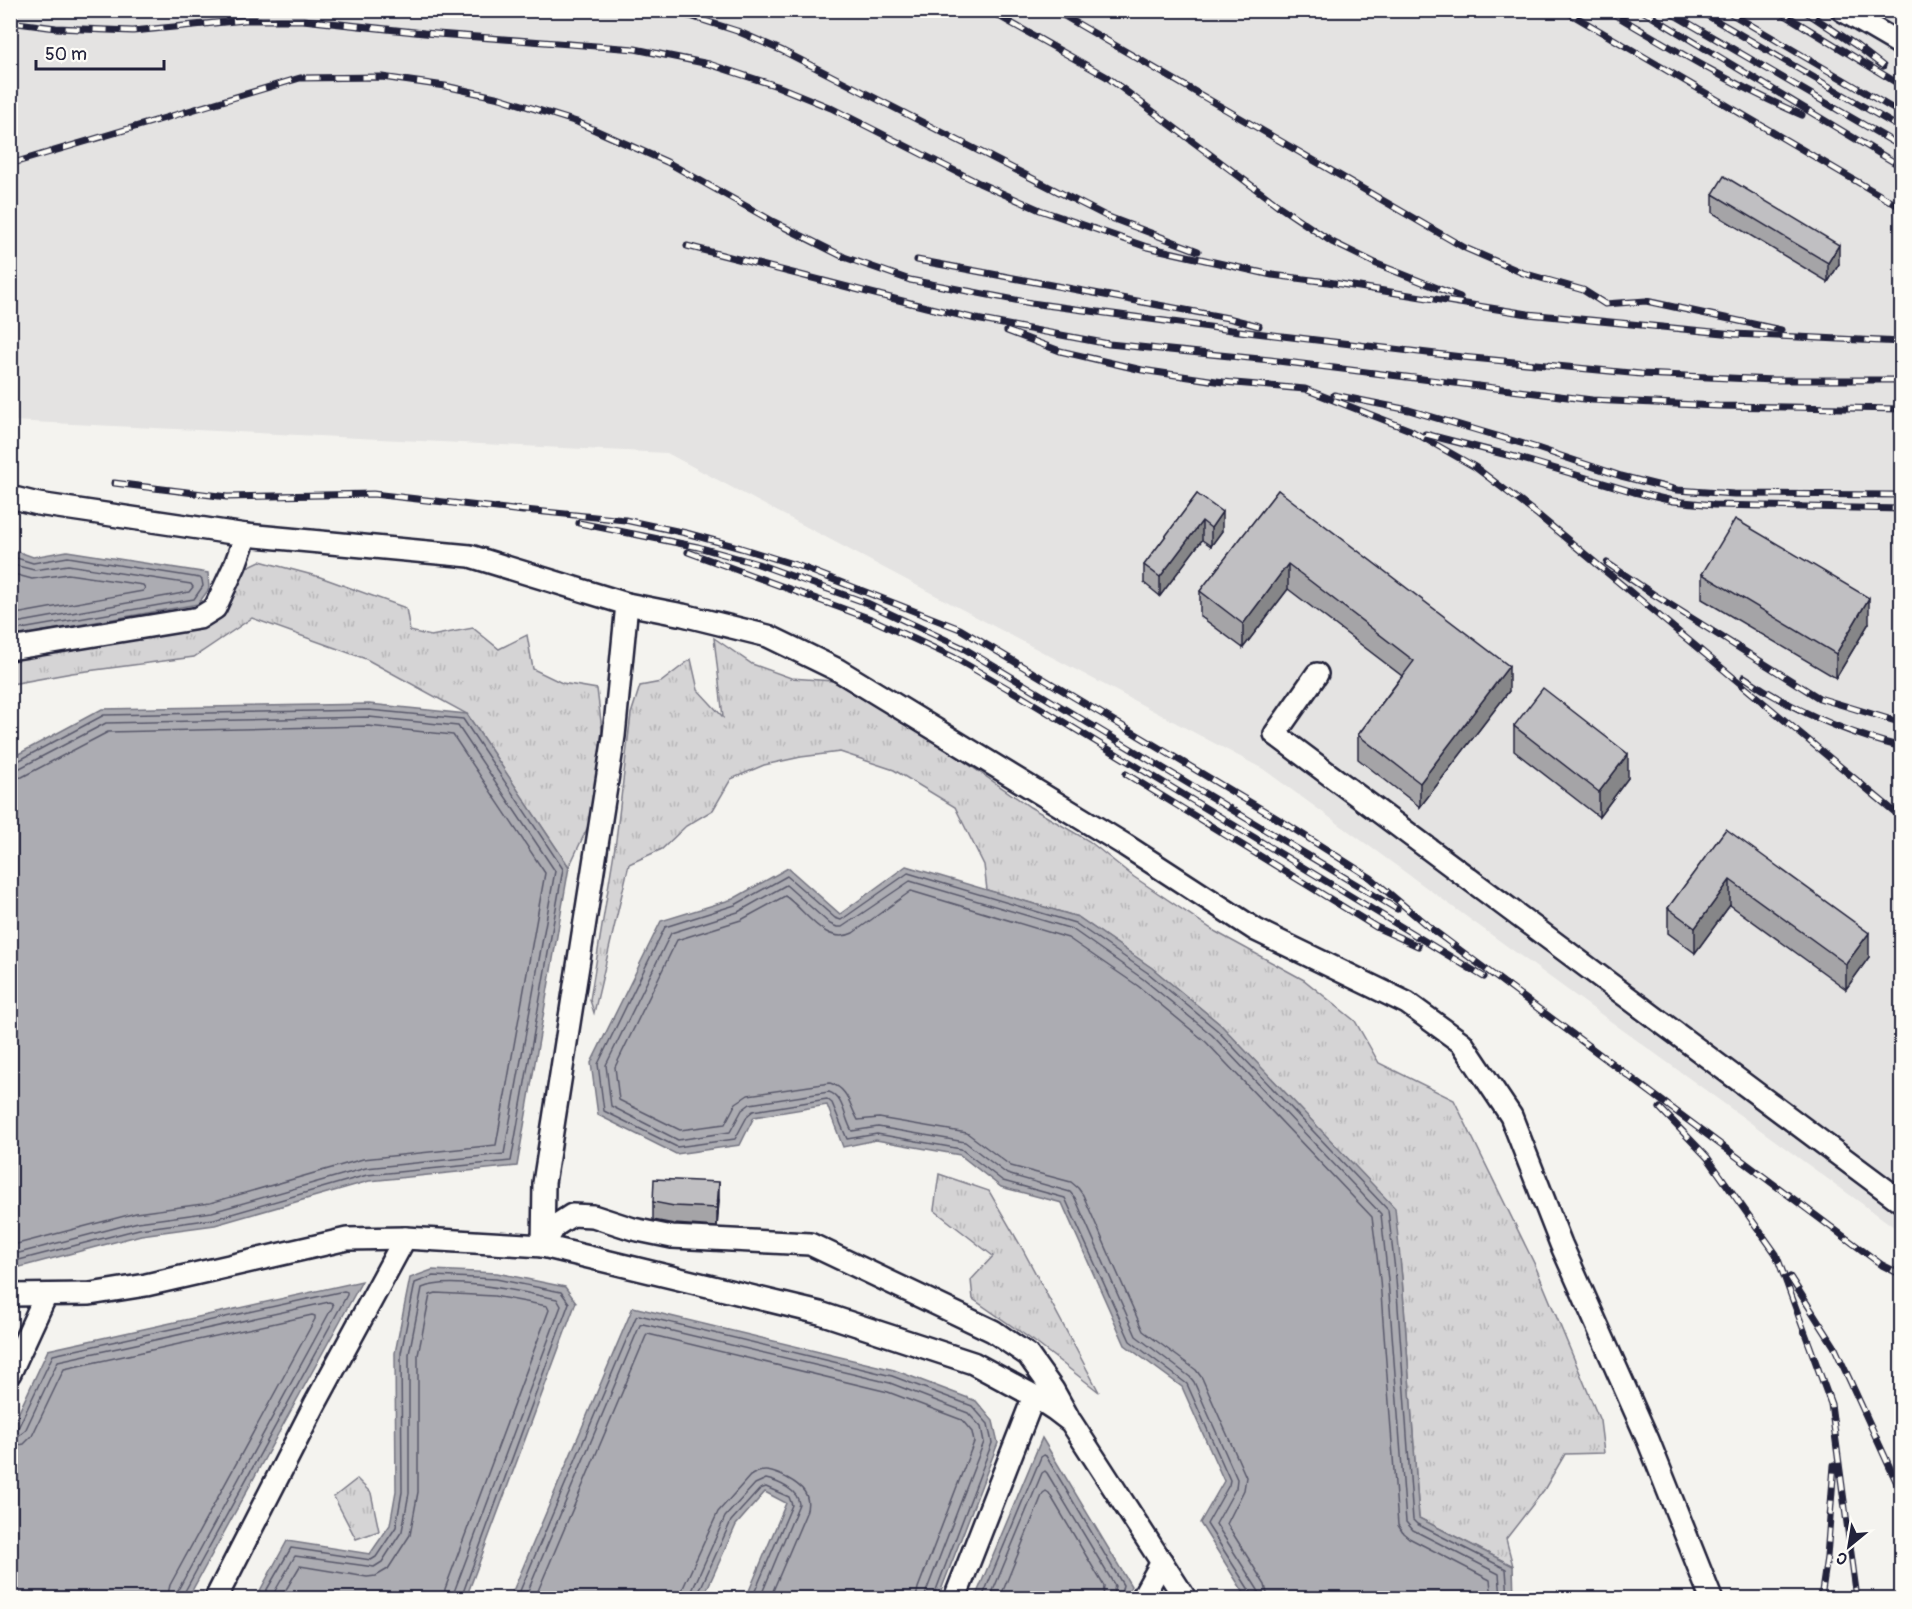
<svg xmlns="http://www.w3.org/2000/svg" width="1912" height="1609" font-family="Pangolin,sans-serif">
	<defs>
		<pattern id="grass-tufts" width="24" height="20" patternUnits="userSpaceOnUse" patternTransform="scale(1.5)"><rect width="24" height="20" fill="#d5d4d5"/><path d="M3 7l-1-3M5 7V3M7 7l1-3M15 17l-1-3M17 17v-4M19 17l1-3" fill="none" stroke="#b7b6b8"/></pattern>
	</defs>
	<rect width="100%" height="100%" fill="#f4f3ef"/>
	<filter id="ink" filterUnits="userSpaceOnUse"><feTurbulence type="fractalNoise" baseFrequency=".0167" numOctaves="2"/><feDisplacementMap in="SourceGraphic" scale="12" xChannelSelector="R" yChannelSelector="G"/><feConvolveMatrix kernelMatrix="1 2 1 2 8 2 1 2 1" color-interpolation-filters="sRGB"/></filter>
	<g filter="url(#ink)">
		<polygon fill="#e4e3e2" points="10,11 1901,11 1901,1232 1263,769 667,453 11,421"/>
		<g fill="url(#grass-tufts)" stroke="#7c7b88" stroke-width="1.5">
			<polygon points="260,561 320,577 406,608 410,631 431,636 473,628 499,649 527,635 533,669 562,683 597,689 602,730 591,820 569,867 467,714 366,659 252,618 194,657 72,673 11,684 11,658 206,627 224,611 243,569"/>
			<polygon points="714,638 752,664 791,678 833,681 939,744 1030,807 1089,841 1134,877 1216,932 1304,980 1355,1021 1379,1063 1454,1100 1534,1263 1600,1421 1604,1453 1565,1454 1544,1490 1506,1539 1513,1566 1419,1518 1402,1278 1394,1208 1221,1025 1152,968 1078,917 987,890 984,865 955,807 894,770 840,752 801,757 764,765 731,779 713,810 686,826 662,849 629,864 594,1013 590,1000 616,840 631,714 640,686 661,682 691,659 698,690 723,717"/>
			<polygon points="939,1174 989,1191 1022,1248 1099,1392 1035,1342 973,1299 971,1280 993,1256 934,1210"/>
			<polygon points="357,1479 371,1493 379,1531 356,1539 334,1497"/>
		</g>
		<g fill="#acacb2" stroke="#757582" stroke-width="1.5">
			<polygon points="11,549 33,557 67,551 208,573 209,589 198,604 11,637"/>
			<polygon points="369,704 467,714 569,867 517,1166 369,1181 215,1225 141,1235 20,1267 11,1266 11,758 102,709"/>
			<polygon points="906,866 1078,917 1152,968 1221,1025 1395,1208 1402,1278 1419,1518 1513,1566 1514,1598 1247,1598 1200,1523 1224,1481 1182,1387 1125,1345 1062,1203 1001,1187 960,1155 876,1140 843,1147 827,1105 754,1117 740,1145 676,1154 598,1115 591,1063 661,921 733,899 788,868 840,914"/>
			<polygon points="432,1270 497,1273 565,1287 576,1302 466,1598 256,1598 287,1541 370,1554 390,1525 396,1491 395,1353 410,1278"/>
			<polygon points="362,1281 188,1598 11,1598 11,1429 48,1350"/>
			<polygon points="633,1307 894,1370 976,1401 993,1421 998,1443 938,1598 746,1598 786,1503 765,1492 736,1525 703,1598 510,1598"/>
			<polygon points="1042,1438 1131,1586 1125,1598 975,1598"/>
		</g>
		<g fill="none" stroke-linecap="round" stroke-linejoin="round">
			<g stroke="#59596b" stroke-width="1.5">
				<polyline points="10,556 33,563 68,557 200,578 202,580 203,586 194,599 10,631"/>
				<polyline points="10,564 34,570 68,565 191,584 193,587 189,592 10,624"/>
				<polyline points="10,573 32,579 68,574 143,585 145,588 143,591 10,615"/>
				<polyline points="10,762 16,762 104,715 369,710 463,719 563,869 511,1161 367,1175 214,1219 139,1229 19,1260 10,1261"/>
				<polyline points="10,770 18,769 106,723 369,717 458,726 555,871 504,1154 366,1168 212,1212 138,1222 19,1253 10,1253"/>
				<polyline points="10,779 22,777 108,732 368,726 453,735 545,873 496,1145 363,1159 210,1203 136,1213 17,1244 10,1244"/>
				<polyline points="10,1430 15,1430 19,1426 53,1355 344,1291 347,1292 347,1295 184,1593 184,1598"/>
				<polyline points="10,1438 18,1436 25,1431 58,1361 329,1302 332,1303 333,1306 178,1590 176,1598"/>
				<polyline points="10,1447 24,1444 32,1436 64,1369 312,1315 315,1316 315,1319 170,1585 167,1598"/>
				<polyline points="262,1598 291,1548 371,1560 376,1557 396,1527 402,1492 401,1353 415,1283 433,1276 496,1279 561,1292 569,1303 461,1598"/>
				<path d="M271,1598L295,1556L374,1567L382,1562L402,1531L409,1493V1354L422,1288C451,1275 525,1293 557,1299L561,1306L454,1592L453,1598"/>
				<polyline points="281,1598 300,1566 367,1577 376,1576 388,1569 410,1535 418,1492 418,1355 430,1295 436,1293 494,1296 547,1306 549,1310 445,1589 444,1598"/>
				<polyline points="517,1598 636,1317 639,1315 892,1376 972,1406 988,1424 992,1443 933,1598"/>
				<polyline points="525,1598 640,1325 643,1324 890,1383 968,1413 981,1427 984,1442 926,1592 925,1598"/>
				<polyline points="535,1598 646,1336 648,1334 888,1392 962,1420 972,1432 974,1442 918,1588 916,1598"/>
				<path d="M681,1598L683,1588L718,1512L750,1476C764,1467 774,1472 787,1478C802,1486 812,1495 806,1513L770,1598"/>
				<path d="M690,1598L692,1591L725,1517L755,1484L766,1479C779,1482 798,1490 799,1504L760,1598"/>
				<polyline points="698,1598 698,1594 731,1521 760,1489 766,1487 789,1497 792,1505 752,1598"/>
				<polyline points="982,1598 1041,1457 1044,1455 1046,1456 1123,1585 1120,1598"/>
				<polyline points="990,1598 1042,1473 1045,1471 1047,1473 1115,1586 1112,1598"/>
				<polyline points="1000,1598 1043,1493 1046,1491 1049,1493 1104,1586 1103,1598"/>
				<polyline points="1252,1598 1251,1593 1207,1524 1229,1485 1230,1480 1187,1384 1130,1341 1065,1198 1003,1181 961,1149 877,1134 847,1139 832,1103 827,1099 753,1111 748,1115 735,1139 677,1147 604,1111 598,1064 665,927 735,905 787,876 835,918 841,920 908,873 1075,923 1148,973 1217,1030 1388,1210 1396,1279 1413,1520 1417,1524 1506,1569 1508,1598"/>
				<path d="M1259,1598L1258,1590L1216,1524L1236,1488L1237,1479L1194,1382L1190,1377L1136,1336L1075,1198L1070,1192L1007,1174L965,1142L878,1127L852,1131C844,1118 844,1097 829,1092L750,1104L742,1110L730,1132L678,1140L611,1106L606,1065L671,933L738,912L786,885L830,924L837,927H842L910,881L1072,929L1143,979L1212,1035L1381,1214L1388,1280L1406,1522L1413,1530L1499,1574L1501,1598"/>
				<path d="M1268,1598L1265,1585L1227,1524L1244,1490L1246,1477L1202,1378L1196,1370L1143,1331L1083,1195L1078,1188L1071,1182L1011,1166L967,1133L879,1118L858,1120C849,1105 849,1089 830,1083L748,1095L736,1103L725,1124L680,1130L619,1100L615,1067L677,940L741,920L785,896C805,909 825,947 853,933L911,891L1068,938L1138,986L1206,1042L1372,1217L1380,1280L1398,1525L1403,1533L1409,1538L1490,1580L1492,1598"/>
			</g>
			<defs>
				<g id="minor">
					<polyline points="1842,10 1902,45"/>
					<polyline points="10,497 38,504 246,535 470,556 627,604 683,615 768,636 838,670 1125,845 1256,930 1407,1003 1462,1043 1511,1116 1561,1244 1648,1440 1711,1598"/>
					<polyline points="10,649 199,618 215,608 235,565 246,535"/>
					<polyline points="1317,674 1275,734 1902,1202"/>
					<polyline points="543,1246 544,1183 614,736 627,604"/>
					<polyline points="543,1246 555,1226 572,1215 593,1216 633,1229 672,1237 810,1244 993,1331 1028,1355 1053,1390 1068,1417"/>
					<polyline points="10,1295 90,1294 146,1285 347,1239 405,1238 543,1246 820,1313 973,1363 1034,1396 1054,1409 1071,1422 1185,1598"/>
					<polyline points="10,1373 46,1295"/>
					<polyline points="216,1598 315,1404 405,1238"/>
					<polyline points="955,1598 1034,1396"/>
					<polyline points="1142,1598 1162,1562"/>
				</g>
			</defs>
			<use href="#minor" stroke="#22223b" stroke-width="26"/>
			<use href="#minor" stroke="#fdfcf7" stroke-width="21"/>
			<defs>
				<g id="rail">
					<polyline points="644,10 690,16 737,31 783,51 1106,216 1198,251"/>
					<polyline points="988,10 1107,77 1280,207 1332,242 1377,264 1460,297"/>
					<polyline points="1054,10 1465,248 1523,273 1583,290 1605,304 1646,301 1781,330"/>
					<polyline points="1564,10 1902,208"/>
					<path d="M1607,10C1671,48 1735,86 1802,115"/>
					<polyline points="1641,10 1902,167"/>
					<polyline points="1666,10 1902,147"/>
					<polyline points="1698,10 1902,129"/>
					<polyline points="1725,10 1902,114"/>
					<polyline points="1777,10 1902,86"/>
					<polyline points="1803,10 1857,46 1883,66"/>
					<polyline points="10,22 56,28 133,31 245,20 303,20 424,33 635,49 709,64 777,86 831,108 979,183 1040,210 1147,247 1272,275 1328,282 1528,314 1734,334 1902,342"/>
					<polyline points="10,164 300,78 382,77 445,86 500,98 577,122 667,162 774,222 844,257 910,280 1031,303 1239,331 1462,357 1641,374 1774,380 1902,380"/>
					<polyline points="687,246 926,307 976,319 1109,344 1270,360 1592,400 1718,406 1902,409"/>
					<polyline points="917,260 1228,318 1259,326"/>
					<polyline points="1007,331 1060,351 1142,370 1223,382 1305,389 1410,430 1475,467 1538,515 1902,818"/>
					<polyline points="1334,395 1409,410 1534,447 1621,476 1677,490 1734,494 1902,495"/>
					<polyline points="1425,434 1519,458 1634,492 1673,501 1714,505 1902,509"/>
					<polyline points="114,483 227,497 373,494 523,511"/>
					<polyline points="515,509 625,520 686,533 741,548 799,566 960,629 1283,822 1371,878 1429,927 1882,1265 1902,1275"/>
					<polyline points="579,523 698,547 758,564 867,603 965,649 1397,909"/>
					<polyline points="688,552 871,619 955,658 1019,695 1484,977"/>
					<polyline points="1607,563 1653,594 1819,698 1902,723"/>
					<path d="M1744,677C1791,709 1846,733 1902,747"/>
					<polyline points="1126,774 1376,927 1418,946"/>
					<polyline points="1660,1108 1707,1157 1776,1254 1831,1404 1857,1598"/>
					<polyline points="1790,1277 1834,1346 1902,1494"/>
					<polyline points="1821,1598 1827,1557 1834,1465"/>
				</g>
			</defs>
			<use href="#rail" stroke="#22223b" stroke-width="7"/>
			<use href="#rail" stroke="#fdfcf7" stroke-width="4.5" stroke-dasharray="14" stroke-linecap="butt"/>
		</g>
		<g fill="#a5a4a7" stroke="#22223b" stroke-width="1.5">
			<polygon points="1713,194 1839,264 1828,282 1713,213"/>
			<polygon points="1278,490 1509,691 1420,807 1358,759 1358,735 1402,676 1288,589 1243,648 1200,616 1200,591"/>
			<polygon points="1197,494 1222,531 1211,546 1202,540 1160,596 1144,583 1144,565"/>
			<polygon points="1702,574 1869,623 1836,678 1702,599"/>
			<polygon points="1514,726 1628,778 1599,817 1514,751"/>
			<polygon points="1726,829 1869,957 1846,989 1730,905 1695,953 1668,933 1668,908"/>
			<polygon points="719,1200 717,1227 674,1224 653,1220 653,1202"/>
		</g>
		<g fill="#868688" stroke="#22223b" stroke-width="1.5">
			<polygon points="1839,245 1839,264 1828,282 1828,263"/>
			<polygon points="1222,512 1222,531 1211,546 1211,528"/>
			<polygon points="1202,521 1202,540 1160,596 1160,577"/>
			<polygon points="1288,564 1288,589 1243,648 1243,624"/>
			<polygon points="1869,598 1869,623 1836,678 1836,654"/>
			<polygon points="1509,666 1509,691 1420,807 1420,783"/>
			<polygon points="1628,754 1628,778 1599,817 1599,792"/>
			<polygon points="1730,880 1730,905 1695,953 1695,928"/>
			<polygon points="1869,933 1869,957 1846,989 1846,964"/>
			<polygon points="719,1182 719,1200 717,1227 717,1208"/>
		</g>
		<g fill="#c0bfc2" stroke="#22223b" stroke-width="1.5">
			<polygon points="1724,176 1839,245 1828,263 1713,194"/>
			<polygon points="1278,490 1509,666 1420,783 1358,735 1414,661 1288,564 1243,624 1200,591"/>
			<polygon points="1197,494 1222,512 1211,528 1202,521 1160,577 1144,565"/>
			<polygon points="1735,519 1869,598 1836,654 1702,574"/>
			<polygon points="1543,688 1628,754 1599,792 1514,726"/>
			<polygon points="1726,829 1869,933 1846,964 1730,880 1695,928 1668,908"/>
			<polygon points="654,1179 719,1182 717,1208 674,1206 653,1202"/>
		</g>
	</g>
	<rect width="1912" height="1609" fill="none" stroke="#fdfcf7" stroke-width="36"/>
	<rect x="18" y="18" width="1876" height="1573" fill="none" stroke="#22223b" stroke-width="2" filter="url(#ink)"/>
	<g transform="translate(1849 1546) rotate(210)" stroke="#fdfcf7" stroke-width="4.5" paint-order="stroke">
	<path d="M0-4.5L10 22L0 15L-10 22Z" fill="#22223b"/>
	<text y="-9" font-size="16" font-weight="bold" text-anchor="middle" fill="#22223b">С</text>
	</g>
	<path d="M36 60v9h128v-9" fill="none" stroke="#22223b" stroke-width="3"/>
	<text x="45" y="60" font-size="18" fill="#22223b" stroke="#fdfcf7" stroke-width="4.5" paint-order="stroke">50 m</text>
</svg>
